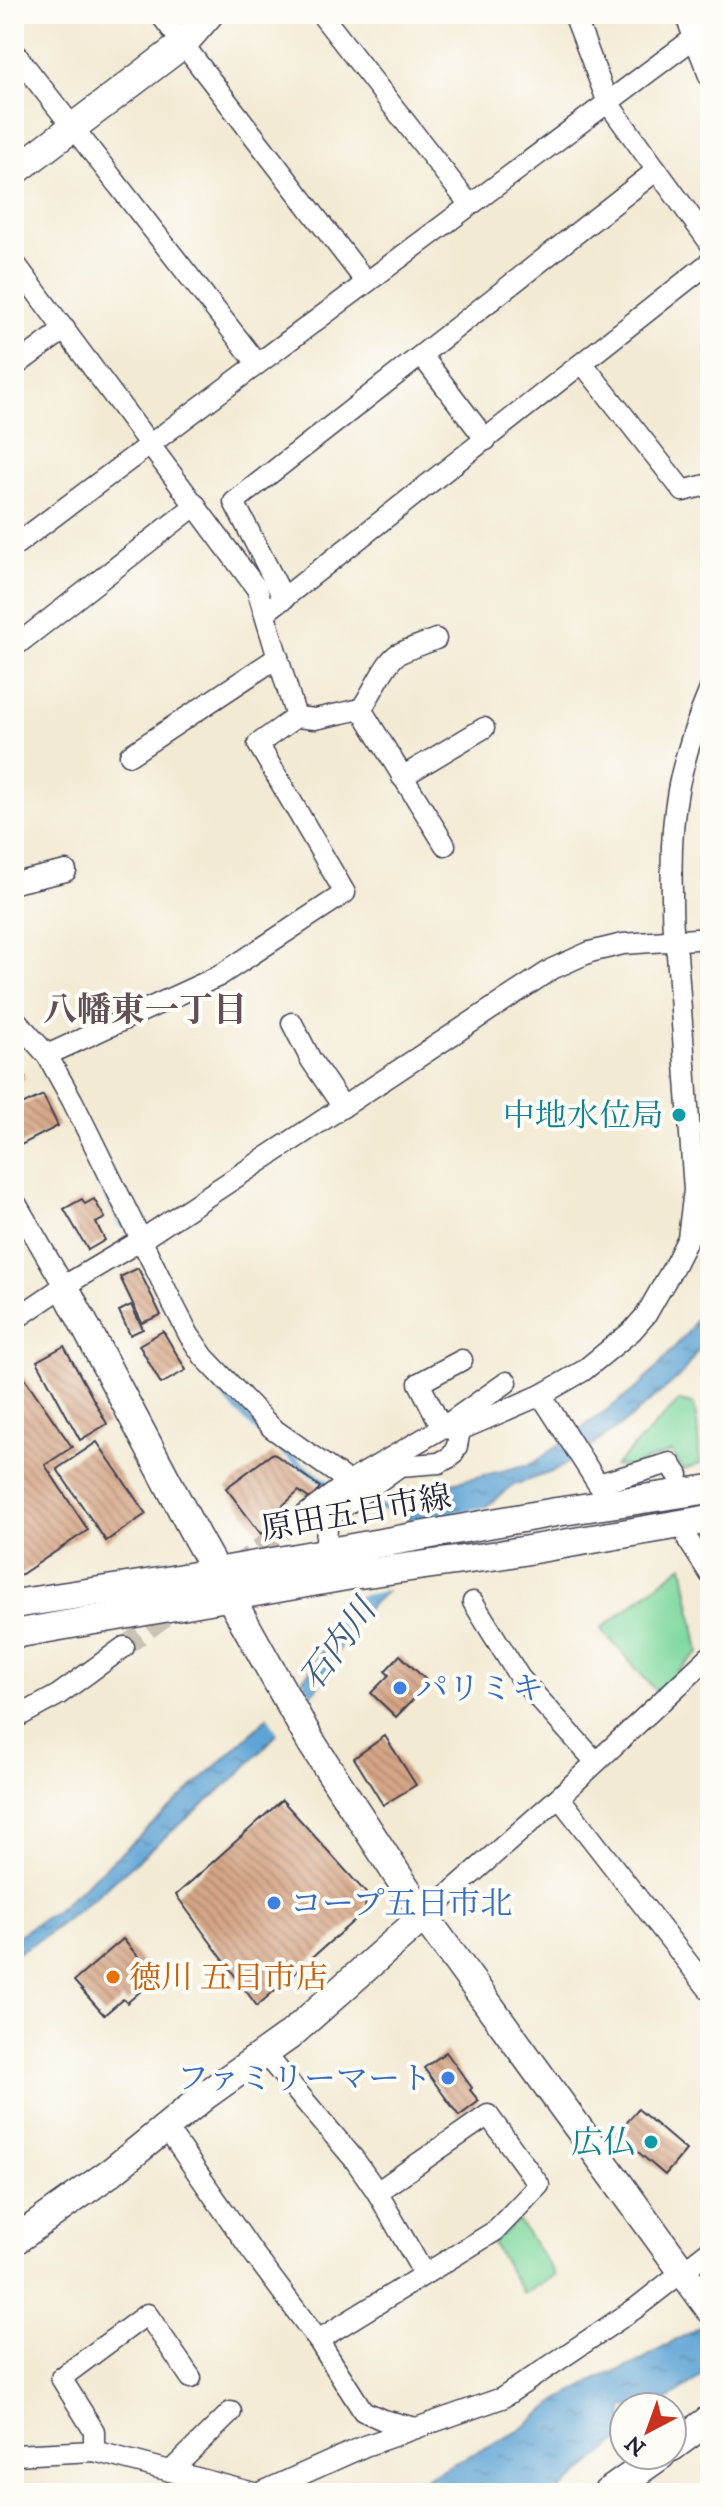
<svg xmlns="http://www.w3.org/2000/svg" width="724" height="2507" font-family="'IM FELL DW Pica','Noto Serif JP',serif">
	<defs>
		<pattern id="water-ripples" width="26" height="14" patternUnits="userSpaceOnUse" patternTransform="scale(2)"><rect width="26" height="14" fill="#5ea4d4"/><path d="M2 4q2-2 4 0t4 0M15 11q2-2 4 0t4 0" fill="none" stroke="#4d85ad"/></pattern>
		<pattern id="building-back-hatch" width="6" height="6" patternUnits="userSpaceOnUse" patternTransform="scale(2)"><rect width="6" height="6" fill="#d6a686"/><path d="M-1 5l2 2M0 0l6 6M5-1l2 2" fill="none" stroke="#ad876f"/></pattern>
	</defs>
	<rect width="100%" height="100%" fill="#fdfcf7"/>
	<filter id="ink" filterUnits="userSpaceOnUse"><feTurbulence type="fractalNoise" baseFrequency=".0125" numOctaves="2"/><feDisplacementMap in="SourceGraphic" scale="16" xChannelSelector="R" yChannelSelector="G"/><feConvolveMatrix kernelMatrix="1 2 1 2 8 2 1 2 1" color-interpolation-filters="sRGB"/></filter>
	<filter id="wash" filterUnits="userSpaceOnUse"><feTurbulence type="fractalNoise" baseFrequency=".006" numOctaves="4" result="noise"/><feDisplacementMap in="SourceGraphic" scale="32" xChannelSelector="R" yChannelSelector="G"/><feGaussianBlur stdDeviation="1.8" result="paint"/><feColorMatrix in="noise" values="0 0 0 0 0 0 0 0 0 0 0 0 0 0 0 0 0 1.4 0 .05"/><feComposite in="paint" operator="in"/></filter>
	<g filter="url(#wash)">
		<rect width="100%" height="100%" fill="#f3ead4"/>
		<g fill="#7ed89f" stroke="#507d6d" stroke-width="2">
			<path d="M679,1401L693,1404C700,1422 697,1445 700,1464L684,1470L671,1452L630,1467L615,1466Z"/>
			<polygon points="683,1565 699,1652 656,1691 601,1629"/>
			<polygon points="518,2220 555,2275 523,2294 492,2242"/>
		</g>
		<g fill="url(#water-ripples)" stroke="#406388" stroke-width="2">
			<path d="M710,825V964C705,924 690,860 710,825Z"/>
			<polygon points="710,1294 710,1341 696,1353 682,1374 627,1421 557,1470 514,1485 440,1541 354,1621 325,1676 301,1709 238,1775 90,1901 48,1934 14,1955 14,1938 59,1908 131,1844 254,1731 310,1671 329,1637 428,1489 534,1463 641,1385 689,1331"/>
			<polygon points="710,2321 710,2370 658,2407 624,2407 624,2436 557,2493 481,2493 481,2484 452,2493 402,2493 441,2470 519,2431 557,2401 601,2377 632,2365"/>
		</g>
		<g fill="#f3ead4">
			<polygon points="493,1506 442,1544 393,1590 351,1597 403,1521"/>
			<polygon points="300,1676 313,1699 280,1737 266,1713"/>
		</g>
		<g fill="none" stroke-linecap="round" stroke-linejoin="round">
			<g stroke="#5ea4d4" stroke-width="6">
				<polyline points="78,1135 98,1179 123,1225"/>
				<path d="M198,1365C236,1413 283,1456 334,1488"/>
				<polyline points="358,1503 417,1515"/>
			</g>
		</g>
		<g id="blocks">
			<g fill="url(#building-back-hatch)">
				<polygon points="17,1063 25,1078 14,1084 14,1064"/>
				<polygon points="14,1095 20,1106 43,1095 58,1126 19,1146 14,1136"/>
				<polygon points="82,1199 85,1204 94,1199 105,1218 96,1223 105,1240 88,1250 64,1209"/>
				<polygon points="138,1268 161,1315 142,1323 120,1277"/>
				<polygon points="131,1305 143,1329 130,1335 119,1311"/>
				<polygon points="163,1331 186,1370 161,1384 139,1345"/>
				<polygon points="64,1346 107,1424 80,1440 37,1361"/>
				<polygon points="19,1370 72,1447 45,1465 88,1530 22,1574 14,1575 14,1373"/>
				<polygon points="97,1442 146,1514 106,1541 57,1469"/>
				<polygon points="273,1453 320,1487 311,1500 299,1491 280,1508 287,1515 261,1534 226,1488"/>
				<polygon points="400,1655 429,1683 396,1717 371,1693 389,1675 385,1671"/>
				<polygon points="385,1736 416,1785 383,1805 354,1758"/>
				<polygon points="282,1800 366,1893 365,1911 257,2006 176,1895"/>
				<polygon points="123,1939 152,1973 138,1986 142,1990 127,2003 123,1999 104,2015 74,1981"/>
				<polygon points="446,2052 472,2088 470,2090 479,2101 459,2116 424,2068"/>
				<polygon points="638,2109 686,2150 665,2175 617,2134"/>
			</g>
		</g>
	</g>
	<g filter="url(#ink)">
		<use href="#blocks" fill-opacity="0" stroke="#414052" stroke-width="2"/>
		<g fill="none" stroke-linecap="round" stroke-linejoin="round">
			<g stroke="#c9c2b5" stroke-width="20" stroke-dasharray="20 10" stroke-linecap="butt">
				<polyline points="234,1567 293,1524"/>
				<polyline points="124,1647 175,1609"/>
			</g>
			<defs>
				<g id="street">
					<polyline points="160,14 366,282"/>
					<polyline points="321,14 470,205"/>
					<polyline points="574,14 608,103 710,243"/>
					<polyline points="685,14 710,78"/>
					<polyline points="14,52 257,363"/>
					<polyline points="14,262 257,589 296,717"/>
					<polyline points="422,356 486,440"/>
					<polyline points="583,364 683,491 710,484"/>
					<polyline points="14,367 65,329"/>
					<polyline points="14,546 694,38"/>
					<polyline points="284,599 234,502 657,170"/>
					<polyline points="266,612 710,262"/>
					<polyline points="14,647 196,505"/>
					<path d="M361,709C373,693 384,663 398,654C410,648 424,644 436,639"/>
					<polyline points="130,755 278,657"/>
					<polyline points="402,777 484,728"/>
					<polyline points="14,883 66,871"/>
					<polyline points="14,1018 47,1055 72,1100 171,1300 189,1335 204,1357 272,1428 349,1482"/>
					<polyline points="292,1023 311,1060 343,1107"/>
					<polyline points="47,1055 219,976 345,893 258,744 296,717 315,719 361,709 445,845"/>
					<polyline points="14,1200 64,1286"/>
					<polyline points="14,1320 64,1286 138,1242 552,969 590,952 623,944 710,938"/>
					<polyline points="462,1360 419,1383 442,1428 507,1382"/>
					<polyline points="541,1395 598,1484 670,1463 678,1475"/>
					<path d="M293,1524L349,1482L442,1428L460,1430L541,1395L583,1371L632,1331L646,1315L674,1266L688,1238L694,1190L677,954C672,934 672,914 672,893C669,813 679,763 710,689"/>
					<polyline points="688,1540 710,1574"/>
					<polyline points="325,1551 328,1518 400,1466 439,1463 452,1456 457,1446 460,1430"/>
					<polyline points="473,1602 520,1678 596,1762"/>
					<polyline points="14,1719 58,1695 124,1647"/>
					<polyline points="559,1797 710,1991"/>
					<polyline points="424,1916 559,1797 710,1656"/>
					<polyline points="265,2054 354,2159 377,2192 424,2274"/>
					<polyline points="167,2129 251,2250 318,2340 363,2411 383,2420 416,2428"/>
					<polyline points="318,2340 495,2231 539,2185 488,2115 377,2192"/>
					<polyline points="94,2451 94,2431 61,2378 147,2314 191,2378"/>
					<polyline points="14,2455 94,2451 254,2493"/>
					<polyline points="171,2471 231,2412"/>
					<polyline points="260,2493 365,2446 502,2398 636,2308 710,2250"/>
				</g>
				<g id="secondary">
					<polyline points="14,172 183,44 209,14"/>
					<polyline points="64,1286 196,1536 311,1742 424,1916 710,2309"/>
					<polyline points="14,1604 166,1581 556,1512 710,1489"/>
					<polyline points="14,1634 352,1575 499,1555 710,1519"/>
					<polyline points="14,2241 111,2172 207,2094 290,2035 424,1916"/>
					<polyline points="672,2447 710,2419"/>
					<polyline points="607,2493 661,2455"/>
				</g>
			</defs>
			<use href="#street" stroke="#414052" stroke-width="23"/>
			<use href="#secondary" stroke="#414052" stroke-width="31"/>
			<use href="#street" stroke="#fff" stroke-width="20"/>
			<use href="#secondary" stroke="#fff" stroke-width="28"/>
		</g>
	</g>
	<g fill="#0f9aa8" stroke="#fdfcf7" stroke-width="3">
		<circle cx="679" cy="1115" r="8"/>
		<circle cx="651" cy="2142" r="8"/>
	</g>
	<g fill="#3f7fe0" stroke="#fdfcf7" stroke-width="3">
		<circle cx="400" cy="1688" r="8"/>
		<circle cx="274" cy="1903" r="8"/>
		<circle cx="448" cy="2078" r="8"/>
	</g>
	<circle fill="#e8710a" stroke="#fdfcf7" stroke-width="3" cx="113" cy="1977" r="8"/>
	<g text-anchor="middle" stroke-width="8" stroke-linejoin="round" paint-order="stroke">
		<g font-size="32" fill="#0d838f" stroke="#fdfcf7" text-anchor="end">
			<text x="663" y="1126">中地水位局</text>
			<text x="635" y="2153">広仏</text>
		</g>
		<g font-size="32" fill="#22223b" stroke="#fdfcf7">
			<text transform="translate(356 1512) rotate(-10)" y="11">原田五日市線</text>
		</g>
		<g font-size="32" fill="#366cbe" stroke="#fdfcf7" text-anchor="start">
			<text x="416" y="1699">パリミキ</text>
			<text x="290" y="1914">コープ五日市北</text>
			<text x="432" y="2089" text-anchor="end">ファミリーマート</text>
		</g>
		<g font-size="32" fill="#c56008" stroke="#fdfcf7" text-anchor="start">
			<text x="129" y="1988">徳川 五日市店</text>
		</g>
		<g font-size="34" font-weight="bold" fill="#615055" stroke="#fdfcf7">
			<text x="145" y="1021">八幡東一丁目</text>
		</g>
		<g font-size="34" font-style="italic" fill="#3d5c80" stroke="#fdfcf7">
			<text transform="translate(337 1644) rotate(-54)" y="12">石内川</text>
		</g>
	</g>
	<rect width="724" height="2507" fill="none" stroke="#fdfcf7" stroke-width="48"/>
	<g transform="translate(648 2431) rotate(221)"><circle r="38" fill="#fdfcf7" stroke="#a5a5ac" stroke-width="2"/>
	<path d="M0-6L14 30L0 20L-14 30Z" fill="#c8321e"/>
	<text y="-12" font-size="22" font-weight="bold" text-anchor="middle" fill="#22223b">N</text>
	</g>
</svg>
